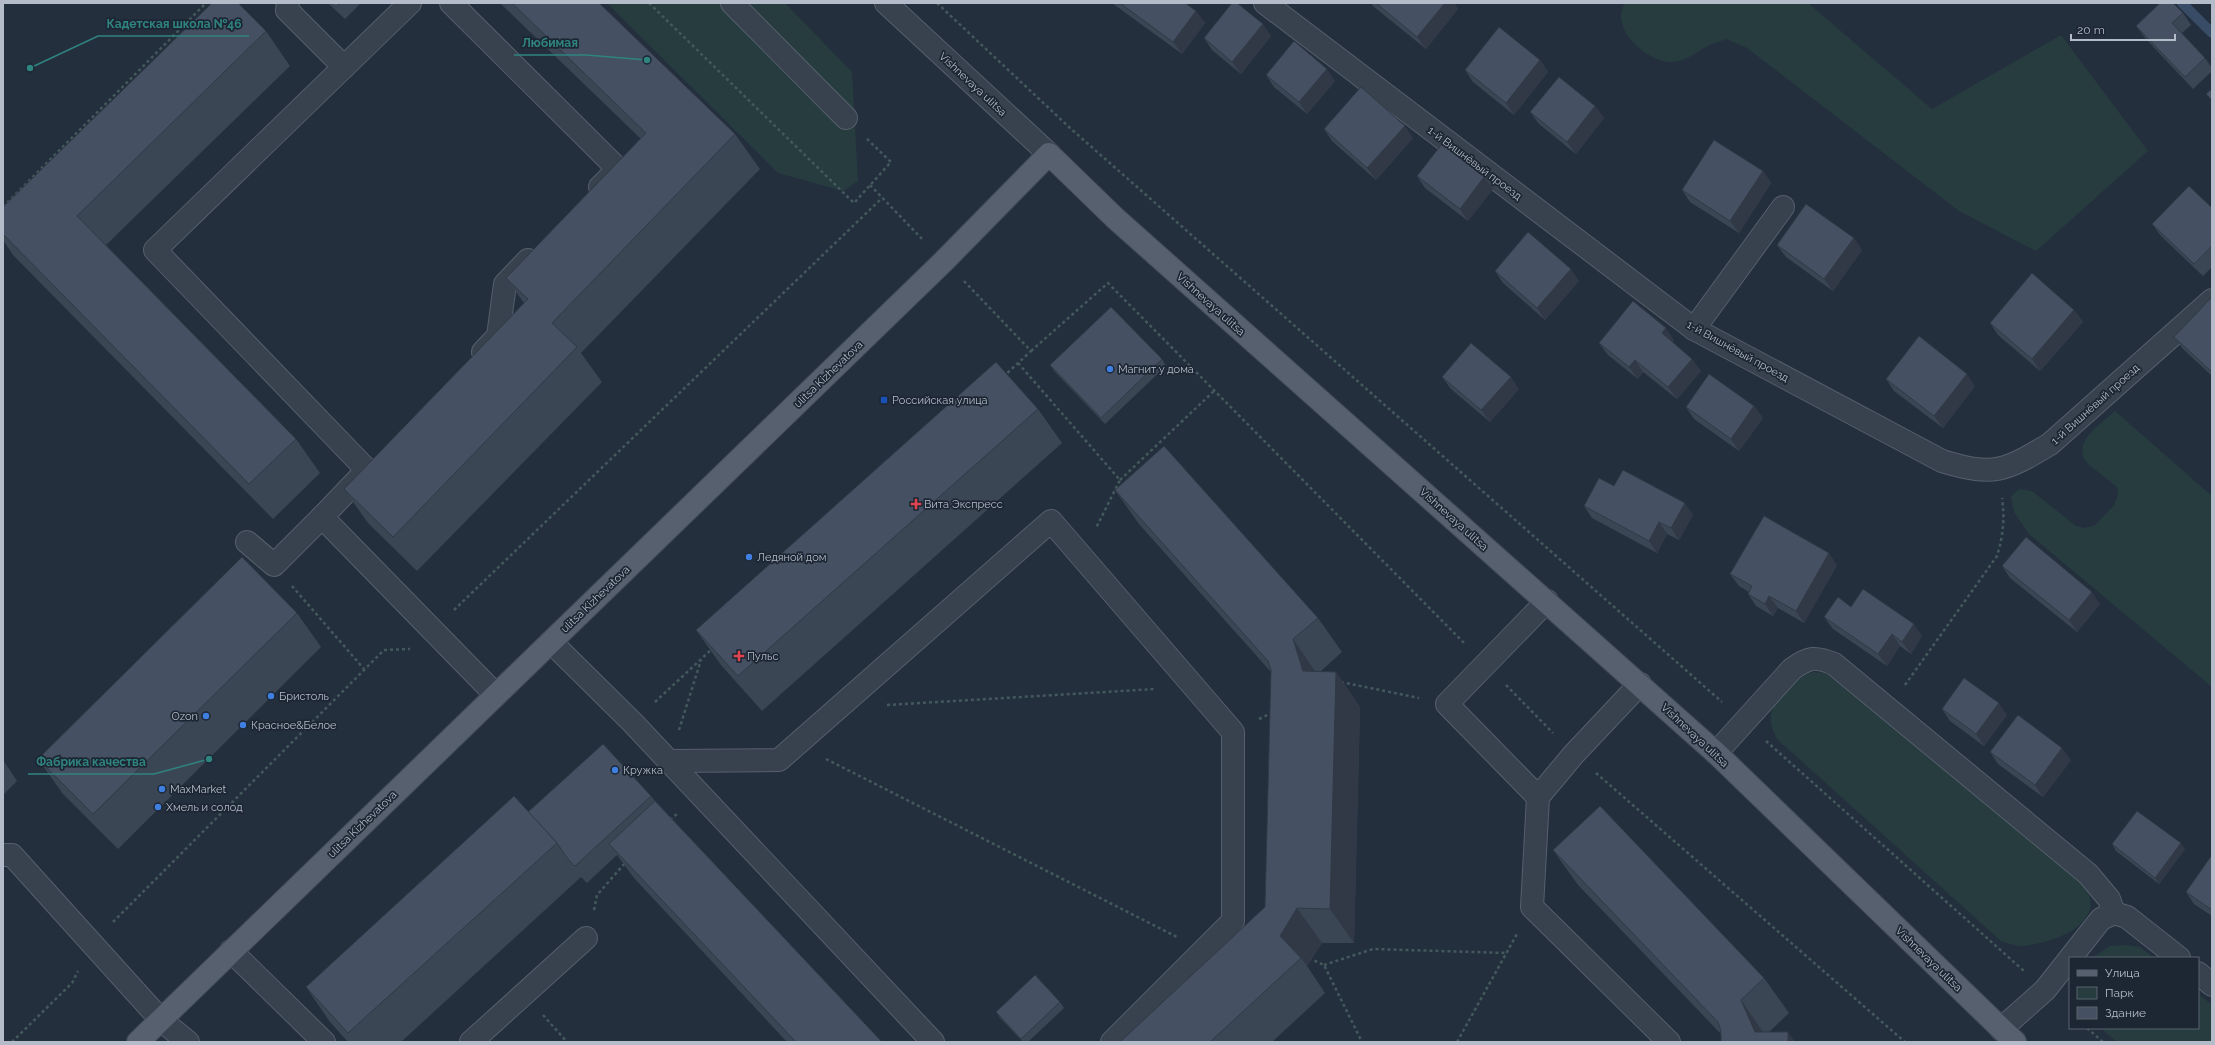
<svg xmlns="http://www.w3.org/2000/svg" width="2215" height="1045" font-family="Raleway,sans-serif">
	<rect width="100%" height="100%" fill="#242f3e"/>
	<g fill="#263c3f">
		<polygon points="607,3 785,3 852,72 858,181 843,191 778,173"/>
		<path d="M1625,3H1808L1932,109L2061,35L2148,151L2036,251L1959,211L1747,48L1726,39C1720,42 1712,43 1706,47C1696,52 1685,62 1672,62C1649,63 1608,29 1625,3Z"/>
		<path d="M2115,411L2212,496V687L2029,534L2014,512L2011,497L2019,489L2032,491L2076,526L2084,528L2094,526L2114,505L2118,495L2117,487C2108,479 2097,472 2088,464C2069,443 2102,423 2115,411Z"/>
		<path d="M1813,672L1825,673L1833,679L2084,881C2087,889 2092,899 2090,908C2085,933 2044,944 2022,946C2016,946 2007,943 2001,941L1777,739C1773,731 1770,724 1771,715C1774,696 1796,678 1813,672Z"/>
		<polygon points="2125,945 2140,947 2154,958 2092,958 2110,946"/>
		<polygon points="2198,994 2212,1005 2212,1042 2117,1042 2101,1028 2198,1028"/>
	</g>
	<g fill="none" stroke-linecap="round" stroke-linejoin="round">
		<polyline stroke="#394c67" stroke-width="10" points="2182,3 2212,33"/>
		<defs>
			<g id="minor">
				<polyline points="288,3 287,10 344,67"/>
				<polyline points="451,3 618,169 600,187"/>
				<polyline points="732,3 846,118"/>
				<polyline points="886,3 1049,154"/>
				<path d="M1265,3L1694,329L1942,461C1994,477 2005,471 2050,444L2212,300"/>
				<polyline points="1694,329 1783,207"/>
				<polyline points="483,352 498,336 505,284 528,260"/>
				<polyline points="367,470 155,250 410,3"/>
				<polyline points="366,471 322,517 495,694"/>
				<polyline points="247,542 274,565 322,517"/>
				<polyline points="551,642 633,723 933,1042"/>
				<polyline points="1640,684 1574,754 1538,797 1532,907 1669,1042"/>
				<path d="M1716,753L1792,669C1809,657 1815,656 1834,664L2088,874L2109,899L2114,913"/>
				<polyline points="669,761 779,760 1051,521 1233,732 1233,921 1112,1042"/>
				<polyline points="1538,797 1447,704 1547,601"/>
				<polyline points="3,855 12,855 161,1020 188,1042"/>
				<polyline points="231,951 324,1042"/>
				<polyline points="2198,973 2212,985"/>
				<polyline points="2001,1029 2045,990 2101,919 2114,913 2127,917 2179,958"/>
				<polyline points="471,1042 586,938"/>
			</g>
			<polyline id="major" points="138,1042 944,261 1049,154 1115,218 1716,753 2015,1042"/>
		</defs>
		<use href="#minor" stroke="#565f6c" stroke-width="24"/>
		<use href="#major" stroke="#414a57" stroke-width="24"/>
		<g stroke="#44595c" stroke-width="2.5" stroke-dasharray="3 3" stroke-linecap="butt">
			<polyline points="649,3 854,203 891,162 866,138"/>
			<polyline points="937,3 1070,128 1722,702"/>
			<polyline points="870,185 924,241"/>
			<polyline points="3,207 206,3"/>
			<polyline points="964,281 1031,351 1004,376"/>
			<polyline points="1031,351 1108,283 1464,643"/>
			<polyline points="1018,363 1120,480 1096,528"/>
			<polyline points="1120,480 1214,391"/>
			<polyline points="292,586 364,669"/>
			<polyline points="454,610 882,198"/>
			<polyline points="1341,682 1419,698"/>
			<polyline points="1506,685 1553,733"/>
			<path d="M1905,685L1997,556C2003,536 2005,519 2002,498"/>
			<polyline points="655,702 713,648"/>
			<polyline points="887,705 1155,689"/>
			<polyline points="1259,719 1272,713"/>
			<polyline points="679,730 701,660"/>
			<polyline points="1766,741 2024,971"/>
			<polyline points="826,759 1177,937"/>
			<polyline points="1596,773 1905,1042"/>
			<polyline points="670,820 678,813"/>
			<polyline points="594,910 597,895 626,862"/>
			<polyline points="113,922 384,650 410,649"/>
			<polyline points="1309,958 1324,965 1362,1042"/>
			<polyline points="1324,965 1373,949 1507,953"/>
			<polyline points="543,1015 567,1042"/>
			<polyline points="2087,1028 2103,1042"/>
			<polyline points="12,1042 72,983 78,971"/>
			<polyline points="1457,1042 1517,934"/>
		</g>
		<use href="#minor" stroke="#38414e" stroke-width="22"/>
		<use href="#major" stroke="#56606e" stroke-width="22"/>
	</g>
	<g fill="#3b4654">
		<polygon points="328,3 361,3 345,19"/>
		<polygon points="500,3 599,3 735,134 760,169 581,353 602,382 417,571 368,523 344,489 524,303 506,278 641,139"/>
		<polygon points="1112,3 1185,3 1196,11 1205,23 1182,54"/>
		<polygon points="1371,3 1454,3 1458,9 1426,49 1373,6"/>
		<polygon points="2183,13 2191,25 2182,33 2205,58 2212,68 2212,71 2193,89 2145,38 2136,26"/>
		<polygon points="266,31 290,66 106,245 296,439 320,473 273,519 13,255 3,240 3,207"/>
		<polygon points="1271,36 1241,74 1212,50 1204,38"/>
		<polygon points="1540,60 1548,72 1514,115 1473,82 1465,70"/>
		<polygon points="1266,75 1335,81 1307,114 1274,87"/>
		<polygon points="1595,106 1604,118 1576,154 1539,124 1530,112"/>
		<polygon points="1324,129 1413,138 1376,180 1332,141"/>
		<polygon points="1763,171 1771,183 1739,233 1690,202 1682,190"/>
		<polygon points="1417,176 1493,189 1468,221 1425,188"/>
		<polygon points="2212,208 2212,267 2203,276 2161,236 2152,224"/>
		<polygon points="1854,238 1862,250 1833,291 1786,257 1777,245"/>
		<polygon points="1495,271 1579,281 1545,320 1503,283"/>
		<polygon points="2212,297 2212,376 2183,349 2174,337"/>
		<polygon points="2074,310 2083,322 2040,371 1998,335 1990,323"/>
		<polygon points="1674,340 1672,342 1701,371 1677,399 1643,372 1638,379 1608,355 1599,343"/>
		<polygon points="1162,359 1166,366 1105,424 1054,371 1050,365"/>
		<polygon points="1442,377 1519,389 1490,422 1451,389"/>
		<polygon points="1886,379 1975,386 1943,428 1894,391"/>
		<polygon points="1754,406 1763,418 1739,451 1694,419 1686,407"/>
		<polygon points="1038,409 1062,443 762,711 721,665 696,630"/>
		<polygon points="1614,486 1693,515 1679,540 1667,534 1657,553 1592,518 1584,506"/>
		<polygon points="1115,490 1318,618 1342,652 1320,672 1336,672 1360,707 1354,943 1322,943 1307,966 1325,993 1272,1042 1120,1042 1265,907 1271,672 1139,524"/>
		<polygon points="1837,565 1804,623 1778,608 1773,616 1756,606 1748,594 1749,592 1739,586 1730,574"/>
		<polygon points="2002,566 2100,604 2077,632 2010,578"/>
		<polygon points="1851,607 1922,636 1911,654 1900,646 1887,666 1833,629 1824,617"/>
		<polygon points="297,613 321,647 118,849 63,794 38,759"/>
		<polygon points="1942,709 2007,715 1984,746 1950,721"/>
		<polygon points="1990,752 2071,760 2043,797 1998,764"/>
		<polygon points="3,760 17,781 3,795"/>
		<polygon points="651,796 656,802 882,1042 787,1042 634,878 617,855 587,883 580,876 581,877 401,1042 348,1042 330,1022 306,987 528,812"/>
		<polygon points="2112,844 2185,849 2159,884 2116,851"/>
		<polygon points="1553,850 1764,978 1789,1013 1769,1032 1721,1034 1578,885"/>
		<polygon points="2212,855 2212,916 2194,904 2186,892"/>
		<polygon points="1060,1002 1064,1008 1028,1042 1023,1042 1000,1018 996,1012"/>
	</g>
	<g fill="#303945">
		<polygon points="1445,3 1454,3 1458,9 1426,49 1417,37"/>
		<polygon points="1196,11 1205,23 1182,54 1173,42"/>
		<polygon points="1263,24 1271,36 1241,74 1232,62"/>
		<polygon points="1540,60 1548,72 1514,115 1506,103"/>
		<polygon points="1327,69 1335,81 1307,114 1299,102"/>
		<polygon points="1595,106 1604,118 1576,154 1567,142"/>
		<polygon points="1405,126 1413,138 1376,180 1367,168"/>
		<polygon points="1763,171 1771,183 1739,233 1730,221"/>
		<polygon points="1484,177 1493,189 1468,221 1460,209"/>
		<polygon points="1854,238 1862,250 1833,291 1824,279"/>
		<polygon points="1571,269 1579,281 1545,320 1537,308"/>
		<polygon points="2074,310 2083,322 2040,371 2032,359"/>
		<polygon points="1666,328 1674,340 1670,345 1662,333"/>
		<polygon points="1692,359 1701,371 1677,399 1668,387"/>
		<polygon points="1635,360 1643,372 1638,379 1629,367"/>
		<polygon points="1967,374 1975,386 1943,428 1934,416"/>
		<polygon points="1511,377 1519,389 1490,422 1481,410"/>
		<polygon points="1754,406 1763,418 1739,451 1731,439"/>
		<polygon points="1685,503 1693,515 1679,540 1671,528"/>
		<polygon points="1659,522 1667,534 1657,553 1649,541"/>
		<polygon points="1829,553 1837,565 1804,623 1796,611"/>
		<polygon points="2092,592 2100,604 2077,632 2069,620"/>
		<polygon points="1769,596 1778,608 1773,616 1765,604"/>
		<polygon points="1914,624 1922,636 1911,654 1902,642"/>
		<polygon points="1892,634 1900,646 1887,666 1878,654"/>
		<polygon points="1293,639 1317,674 1303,671"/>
		<polygon points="1336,672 1360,707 1354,943 1330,909"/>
		<polygon points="1999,703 2007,715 1984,746 1976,734"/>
		<polygon points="2062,748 2071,760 2043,797 2035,785"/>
		<polygon points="2181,843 2185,849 2159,884 2155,878"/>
		<polygon points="1297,908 1322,943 1307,966 1301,958 1280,936"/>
		<polygon points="1741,1000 1765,1035 1755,1032"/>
		<polygon points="1788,1032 1795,1042 1788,1042"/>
	</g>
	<g fill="#455162" stroke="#303945">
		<polygon points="212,3 238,3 266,31 77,216 296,439 249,484 3,234 3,207"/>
		<polygon points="332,3 340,3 336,7"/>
		<polygon points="512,3 599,3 735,134 552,323 577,347 393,537 344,489 528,299 506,278 646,133"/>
		<polygon points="1120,3 1185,3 1196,11 1173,42"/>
		<polygon points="1232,3 1237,3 1263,24 1232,62 1204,38"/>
		<polygon points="1376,3 1445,3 1417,37"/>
		<polygon points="2160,3 2173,3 2183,13 2172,23 2205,58 2185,77 2136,26"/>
		<polygon points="1499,27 1540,60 1506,103 1465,70"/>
		<polygon points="1294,41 1327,69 1299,102 1266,75"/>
		<polygon points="1559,77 1595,106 1567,142 1530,112"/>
		<polygon points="1361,87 1405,126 1367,168 1324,129"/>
		<polygon points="2212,89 2212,100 2206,94"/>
		<polygon points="1714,140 1763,171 1730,221 1682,190"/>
		<polygon points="1442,144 1484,177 1460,209 1417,176"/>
		<polygon points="2189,186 2212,208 2212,246 2194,264 2152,224"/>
		<polygon points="1806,204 1854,238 1824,279 1777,245"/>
		<polygon points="1528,232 1571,269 1537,308 1495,271"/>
		<polygon points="2032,273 2074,310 2032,359 1990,323"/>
		<polygon points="2212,297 2212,372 2174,337"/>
		<polygon points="1633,301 1666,328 1662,333 1692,359 1668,387 1635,360 1629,367 1599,343"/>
		<polygon points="1111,307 1162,359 1101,418 1050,365"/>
		<polygon points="1919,336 1967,374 1934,416 1886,379"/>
		<polygon points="1471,343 1511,377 1481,410 1442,377"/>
		<polygon points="996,362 1038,409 738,676 696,630"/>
		<polygon points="1709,374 1754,406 1731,439 1686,407"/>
		<polygon points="1164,446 1318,618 1293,639 1303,671 1336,672 1330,909 1297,908 1280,936 1301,958 1210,1042 1120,1042 1265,907 1271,670 1268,661 1115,490"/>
		<polygon points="1623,470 1685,503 1671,528 1659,522 1649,541 1584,506 1599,478 1614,486"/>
		<polygon points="1764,516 1829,553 1796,611 1769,596 1765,604 1748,594 1752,586 1730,574"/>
		<polygon points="2026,537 2092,592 2069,620 2002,566"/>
		<polygon points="242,557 297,613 93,814 38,759"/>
		<polygon points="1863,589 1914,624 1902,642 1892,634 1878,654 1824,617 1838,597 1851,607"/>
		<polygon points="1964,678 1999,703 1976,734 1942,709"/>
		<polygon points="2018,715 2062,748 2035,785 1990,752"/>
		<polygon points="603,744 651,796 575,866 568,859 557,843 528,812"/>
		<polygon points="514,796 557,843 348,1033 306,987"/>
		<polygon points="655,801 882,1042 796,1042 609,844"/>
		<polygon points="1600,806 1764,978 1741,1000 1755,1032 1788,1032 1788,1042 1721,1042 1721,1031 1718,1022 1553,850"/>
		<polygon points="2137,811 2181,843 2155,878 2112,844"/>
		<polygon points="2212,855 2212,910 2186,892"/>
		<polygon points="1035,975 1060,1002 1021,1039 996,1012"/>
	</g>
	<g fill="#3f7fe0" stroke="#1d2633" stroke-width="1.5">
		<circle cx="1110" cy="369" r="4"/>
		<circle cx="749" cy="557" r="4"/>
		<circle cx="271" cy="696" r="4"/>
		<circle cx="206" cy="716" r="4"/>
		<circle cx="243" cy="725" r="4"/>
		<circle cx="615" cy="770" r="4"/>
		<circle cx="162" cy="789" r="4"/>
		<circle cx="158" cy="807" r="4"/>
	</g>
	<rect fill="#1a4fb4" stroke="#1d2633" stroke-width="1.5" x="880" y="396" width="8" height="8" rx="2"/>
	<g fill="#e0444e" stroke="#1d2633" stroke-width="1.5">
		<path d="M914 498h4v4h4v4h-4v4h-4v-4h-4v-4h4z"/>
		<path d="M737 650h4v4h4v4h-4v4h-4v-4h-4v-4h4z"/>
	</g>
	<g text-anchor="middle" stroke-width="3.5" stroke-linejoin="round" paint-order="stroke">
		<g font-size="11" fill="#b4bcc9" stroke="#1d2633">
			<text transform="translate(973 84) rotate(43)" y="4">Vishnevaya ulitsa</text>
			<text transform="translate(1475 163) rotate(37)" y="4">1-й Вишнёвый проезд</text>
			<text transform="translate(1211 304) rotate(42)" y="4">Vishnevaya ulitsa</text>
			<text transform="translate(1738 351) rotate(29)" y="4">1-й Вишнёвый проезд</text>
			<text transform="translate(828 374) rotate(-44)" y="4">ulitsa Kizhevatova</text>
			<text transform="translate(2095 404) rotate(-42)" y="4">1-й Вишнёвый проезд</text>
			<text transform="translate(1454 519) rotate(42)" y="4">Vishnevaya ulitsa</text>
			<text transform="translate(595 599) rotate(-44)" y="4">ulitsa Kizhevatova</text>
			<text transform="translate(1695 735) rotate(43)" y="4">Vishnevaya ulitsa</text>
			<text transform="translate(362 824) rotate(-44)" y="4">ulitsa Kizhevatova</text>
			<text transform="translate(1929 959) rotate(44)" y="4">Vishnevaya ulitsa</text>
		</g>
		<g font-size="11" fill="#b4bcc9" stroke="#1d2633" text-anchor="start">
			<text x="1118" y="373">Магнит у дома</text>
			<text x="892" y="404">Российская улица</text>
			<text x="924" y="508">Вита Экспресс</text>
			<text x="757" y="561">Ледяной дом</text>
			<text x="747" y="660">Пульс</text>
			<text x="279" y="700">Бристоль</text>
			<text x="198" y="720" text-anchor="end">Ozon</text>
			<text x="251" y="729">Красное&amp;Белое</text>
			<text x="623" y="774">Кружка</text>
			<text x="170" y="793">MaxMarket</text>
			<text x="166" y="811">Хмель и солод</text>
		</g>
	</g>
	<path fill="none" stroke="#308480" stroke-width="1.5" d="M30 68L98 36H249M647 60L586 55H514M209 759L154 774H28"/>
	<g fill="#308480" stroke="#1d2633" stroke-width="1.5">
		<circle cx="30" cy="68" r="4"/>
		<circle cx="647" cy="60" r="4"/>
		<circle cx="209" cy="759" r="4"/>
	</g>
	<g font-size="12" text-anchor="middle" font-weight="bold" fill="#308480" stroke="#1d2633" stroke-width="3.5" stroke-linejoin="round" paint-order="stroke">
		<text x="174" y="28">Кадетская школа №46</text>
		<text x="550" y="47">Любимая</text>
		<text x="91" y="766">Фабрика качества</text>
	</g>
	<rect width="2215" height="1045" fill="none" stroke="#b4bcc9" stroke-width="8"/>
	<rect x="2069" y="957" width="130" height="72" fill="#1d2633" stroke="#59626f"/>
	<rect x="2077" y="970" width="20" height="6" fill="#56606e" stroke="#59626f"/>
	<text x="2105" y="977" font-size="12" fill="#b4bcc9">Улица</text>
	<rect x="2077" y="987" width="20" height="12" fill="#263c3f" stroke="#59626f"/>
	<text x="2105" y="997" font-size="12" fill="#b4bcc9">Парк</text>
	<rect x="2077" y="1007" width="20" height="12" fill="#455162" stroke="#59626f"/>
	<text x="2105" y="1017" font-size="12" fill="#b4bcc9">Здание</text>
	<path d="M2071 34v6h104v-6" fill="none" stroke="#b4bcc9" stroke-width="2"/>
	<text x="2077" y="34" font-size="12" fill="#b4bcc9" stroke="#1d2633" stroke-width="3" paint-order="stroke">20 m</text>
</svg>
